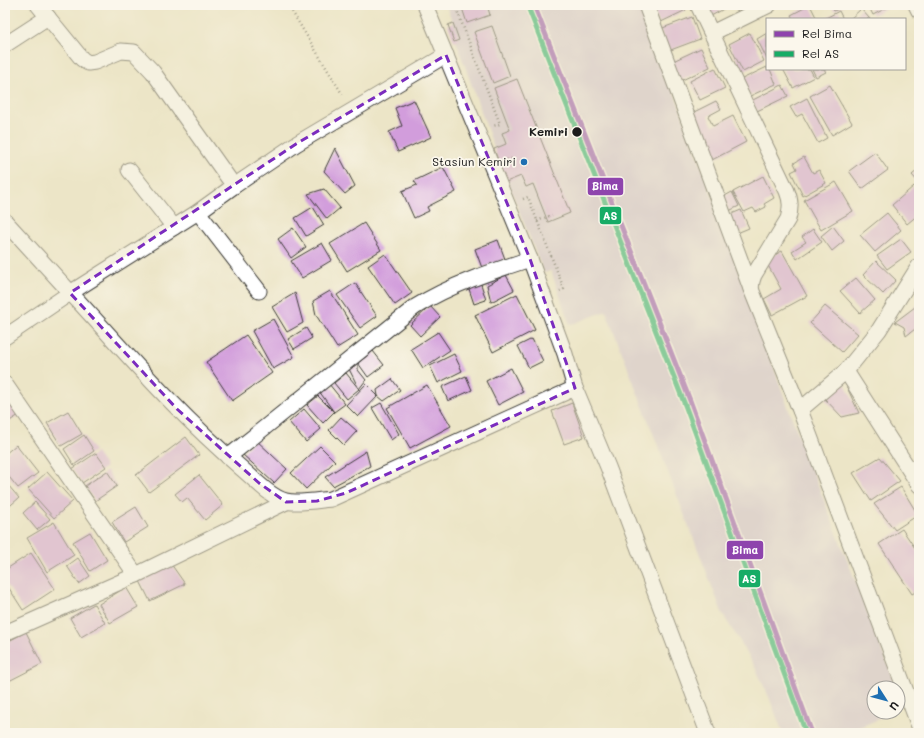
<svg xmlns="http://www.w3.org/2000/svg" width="924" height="738" font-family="Mali,sans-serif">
	<rect width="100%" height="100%" fill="#fbf7ec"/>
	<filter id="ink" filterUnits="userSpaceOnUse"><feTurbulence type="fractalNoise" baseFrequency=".025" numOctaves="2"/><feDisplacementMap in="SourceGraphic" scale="8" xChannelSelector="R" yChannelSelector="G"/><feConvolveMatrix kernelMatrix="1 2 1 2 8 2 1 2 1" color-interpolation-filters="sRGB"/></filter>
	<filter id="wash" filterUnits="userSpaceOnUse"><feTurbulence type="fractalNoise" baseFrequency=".012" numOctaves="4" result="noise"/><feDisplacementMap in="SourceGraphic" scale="16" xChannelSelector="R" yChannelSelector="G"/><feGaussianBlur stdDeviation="0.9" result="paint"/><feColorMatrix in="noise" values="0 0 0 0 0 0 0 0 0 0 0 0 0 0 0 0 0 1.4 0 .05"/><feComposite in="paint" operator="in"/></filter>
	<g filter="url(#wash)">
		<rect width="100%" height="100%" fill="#ece5c7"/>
		<polygon fill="#cebed1" points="446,5 642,5 700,162 789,410 897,688 874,688 874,712 895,712 851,731 851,733 783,733 769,697 756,669 741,643 723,615 606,311 570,325 551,271 544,273 494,148 456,41 459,39"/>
		<g id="blocks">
			<g fill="#d29ddc">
				<polygon points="461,5 487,5 490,15 467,23"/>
				<polygon points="651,5 684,5 686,10 659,23"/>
				<polygon points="705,5 731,5 711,16"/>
				<polygon points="810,5 817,19 793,19 791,15"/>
				<polygon points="831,5 846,5 834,11"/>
				<polygon points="868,5 892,5 873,15"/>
				<polygon points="861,9 870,19 850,19"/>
				<polygon points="839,11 843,19 824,19"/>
				<polygon points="692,17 700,39 668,51 660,29"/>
				<polygon points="453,23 459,40 454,42 448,25"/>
				<polygon points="492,26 510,76 493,83 474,32"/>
				<polygon points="750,33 764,61 743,72 729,44"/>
				<polygon points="767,33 767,59 757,39"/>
				<polygon points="701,48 710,67 680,81 671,62"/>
				<polygon points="767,67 767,69 770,69 776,84 750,96 742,79"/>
				<polygon points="715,68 725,88 700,100 690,81"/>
				<polygon points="783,69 810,69 814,77 793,88"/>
				<polygon points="812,69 824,69 826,72 816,77"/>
				<polygon points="517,79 570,213 548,222 533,184 526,187 521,176 506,182 494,149 506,144 502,133 510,130 494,88"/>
				<polygon points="782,85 788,96 757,111 751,101"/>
				<polygon points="830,85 852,123 832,135 810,96"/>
				<polygon points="807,98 827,138 818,143 802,114 796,117 790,107"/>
				<polygon points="414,100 431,137 398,152 389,132 402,126 395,108"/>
				<polygon points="716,101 721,109 708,116 713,126 733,116 746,142 712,160 688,115"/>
				<polygon points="335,148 355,186 345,194 324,171"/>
				<polygon points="875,152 888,170 862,189 849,171"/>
				<polygon points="804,157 813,173 819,170 826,183 803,196 791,172 797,169 794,163"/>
				<polygon points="443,167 456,192 427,207 429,211 414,218 402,191 417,185 414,181"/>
				<polygon points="919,169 919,183 912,175"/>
				<polygon points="763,176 774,198 764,204 766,207 756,212 753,208 744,212 733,192"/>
				<polygon points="836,182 853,211 821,230 804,200"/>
				<polygon points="914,186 919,191 919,214 907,224 892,205"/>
				<polygon points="324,189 340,208 327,219 308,194"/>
				<polygon points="732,192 739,206 729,211 723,197"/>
				<polygon points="313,207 324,225 306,236 295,218"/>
				<polygon points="741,210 749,228 737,233 729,215"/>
				<polygon points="887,213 901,230 875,252 860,235"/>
				<polygon points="364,223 381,250 347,271 330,244"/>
				<polygon points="833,226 844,241 832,251 821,236"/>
				<polygon points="293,228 306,247 291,258 278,239"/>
				<polygon points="813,229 822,242 797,259 792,251 806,242 802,237"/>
				<polygon points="901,239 911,252 887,269 877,256"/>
				<polygon points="498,240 505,259 482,268 475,249"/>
				<polygon points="322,243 332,260 302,278 291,261"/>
				<polygon points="782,251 807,296 772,315 764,299 781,289 765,260"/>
				<polygon points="385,254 412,293 395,305 368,266"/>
				<polygon points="876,261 896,280 883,294 863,275"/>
				<polygon points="506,275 514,290 491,302 487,285"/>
				<polygon points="856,278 875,300 860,313 840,291"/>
				<polygon points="480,281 486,300 474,304 468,286"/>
				<polygon points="355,283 377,316 360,328 337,295"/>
				<polygon points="330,291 358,335 337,348 316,315 313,301"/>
				<polygon points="295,293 303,323 287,332 272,307"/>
				<polygon points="517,294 535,330 493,352 475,315"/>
				<polygon points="919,304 919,326 906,336 904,327 895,322"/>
				<polygon points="430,306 440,317 420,336 410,325"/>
				<polygon points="825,306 858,334 842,352 810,323"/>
				<polygon points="273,319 294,357 273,369 252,331"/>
				<polygon points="306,328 312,338 294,349 288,339"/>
				<polygon points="438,332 450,350 423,368 411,349"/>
				<polygon points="246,335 272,373 232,401 206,362"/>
				<polygon points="532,339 543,361 529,368 518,346"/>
				<polygon points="373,351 384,365 368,377 358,363"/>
				<polygon points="454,354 462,371 438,383 430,366"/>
				<polygon points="358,363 358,370 366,380 359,389 349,369"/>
				<polygon points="511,368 523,392 498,405 486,381"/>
				<polygon points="346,373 359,389 347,399 334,383"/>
				<polygon points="466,376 472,390 448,401 442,387"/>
				<polygon points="392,379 400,390 384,401 378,396 358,417 346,405 366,384 378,396 377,390"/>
				<polygon points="844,381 859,413 842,417 825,399"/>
				<polygon points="329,384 345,404 334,412 319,391"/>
				<polygon points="427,385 451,426 410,448 387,408"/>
				<polygon points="5,393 19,415 5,424"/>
				<polygon points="318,396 334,412 323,423 307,405"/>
				<polygon points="381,403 399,434 391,440 372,408"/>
				<polygon points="572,403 584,437 564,444 552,411"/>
				<polygon points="304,409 321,429 306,442 289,422"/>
				<polygon points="68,411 82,434 61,446 47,423"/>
				<polygon points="341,417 357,431 344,445 329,430"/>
				<polygon points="84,435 94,451 74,465 64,449"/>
				<polygon points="186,437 199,455 149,492 136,475"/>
				<polygon points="255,439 287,469 274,483 242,454"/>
				<polygon points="16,445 38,473 18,488 5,472 5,454"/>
				<polygon points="320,446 335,461 306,489 291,473"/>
				<polygon points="366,451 370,466 333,486 325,477"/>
				<polygon points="96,453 106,467 82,483 72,469"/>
				<polygon points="880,457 900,481 871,501 853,473"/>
				<polygon points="107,471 117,486 95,501 85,486"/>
				<polygon points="47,472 73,501 54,518 28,489"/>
				<polygon points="199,475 223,505 205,520 187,498 182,502 175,494"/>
				<polygon points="8,485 19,498 5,510 5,488"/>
				<polygon points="901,487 918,515 895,530 874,504"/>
				<polygon points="35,502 50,519 37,530 23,513"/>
				<polygon points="136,507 148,527 124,542 112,522"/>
				<polygon points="54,522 74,555 47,572 27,538"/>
				<polygon points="902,529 919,554 919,590 912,594 879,544"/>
				<polygon points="90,532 107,560 90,571 73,542"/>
				<polygon points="31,553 55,589 23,610 5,582 5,570"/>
				<polygon points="78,558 90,576 79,584 67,566"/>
				<polygon points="171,564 185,584 150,601 140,581"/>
				<polygon points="126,587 138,607 110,623 99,604"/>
				<polygon points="94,604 105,623 81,637 70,618"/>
				<polygon points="26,632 42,664 5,683 5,643"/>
			</g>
		</g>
	</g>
	<g filter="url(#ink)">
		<use href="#blocks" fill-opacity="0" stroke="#3b3a36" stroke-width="1"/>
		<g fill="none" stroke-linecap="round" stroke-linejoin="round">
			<defs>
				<g id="minor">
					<polyline points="38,5 82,59 88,63 95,62 121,51 134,52 153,72 234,186"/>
					<polyline points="425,5 530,259 565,354 575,388 608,467 708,733"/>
					<polyline points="646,5 751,289 800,410 919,726"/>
					<path d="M698,5L787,191C791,201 791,208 788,219L754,275L752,281L751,289"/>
					<polyline points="916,5 919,11"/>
					<polyline points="712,33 769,5"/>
					<polyline points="5,45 48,17"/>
					<polyline points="129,170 174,227"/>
					<polyline points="198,212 259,291"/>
					<path d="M5,221C37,256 69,291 101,326C145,375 190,424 240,467C252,477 270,497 286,501C296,504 320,500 331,499L575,388"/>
					<polyline points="5,337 70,293 198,212 234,186 296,144 446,55"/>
					<polyline points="846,371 919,485"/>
					<polyline points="5,384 136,575"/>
					<polyline points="800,410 846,371 879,330 919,266"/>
					<path d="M228,457L415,307C450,285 490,272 530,259"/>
					<polyline points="5,633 136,575 286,502"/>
				</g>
			</defs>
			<use href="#minor" stroke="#3b3a36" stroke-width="17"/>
			<g stroke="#3b3a36" stroke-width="2.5" stroke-dasharray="1 3" stroke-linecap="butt">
				<polyline points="288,5 344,97"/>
				<polyline points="455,5 500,124 493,126"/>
				<polyline points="507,160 514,158"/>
				<polyline points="523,199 528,197 564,289 560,291"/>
				<polyline points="537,221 552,215"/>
			</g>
			<use href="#minor" stroke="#fff" stroke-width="15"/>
			<defs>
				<polyline id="rail-1" points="534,5 691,403 812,733"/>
				<polyline id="rail-2" points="528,7 685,405 806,733"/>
			</defs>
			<use href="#rail-1" stroke="#fbf7ec" stroke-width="8"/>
			<use href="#rail-2" stroke="#fbf7ec" stroke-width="8"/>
			<use href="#rail-1" stroke="#8e44ad" stroke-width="5"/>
			<use href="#rail-2" stroke="#17ac66" stroke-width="5"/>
		</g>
	</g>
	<path d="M0 0H924V738H0ZM446,55L530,259L575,388L346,493L317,501L286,502L259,483L177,409L70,293L296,144Z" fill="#ece5c7" fill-opacity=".55" fill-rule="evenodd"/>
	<path fill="none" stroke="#7b2cbf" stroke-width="3" stroke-dasharray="8 5" stroke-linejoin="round" d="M446,55L530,259L575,388L346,493L317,501L286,502L259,483L177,409L70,293L296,144Z"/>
	<circle fill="#1c1c1c" stroke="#fbf7ec" stroke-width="1.5" cx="577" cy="132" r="5.5"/>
	<circle fill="#1f6fb2" stroke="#fbf7ec" stroke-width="1.5" cx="524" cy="162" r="4"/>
	<g text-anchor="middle" stroke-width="3.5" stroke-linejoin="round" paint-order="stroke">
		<g font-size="12" font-weight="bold" fill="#1c1c1c" stroke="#fbf7ec" text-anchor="end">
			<text x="568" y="136">Kemiri</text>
		</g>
		<g font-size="12" fill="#1c1c1c" stroke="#fbf7ec" text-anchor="end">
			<text x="516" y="166">Stasiun Kemiri</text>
		</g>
	</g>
	<g stroke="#fbf7ec" stroke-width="1.5">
		<rect x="587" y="177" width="37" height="19" rx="4" fill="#8e44ad"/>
		<rect x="599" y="206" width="23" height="19" rx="4" fill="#17ac66"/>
		<rect x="726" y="540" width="38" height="20" rx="4" fill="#8e44ad"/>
		<rect x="738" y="569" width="23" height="19" rx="4" fill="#17ac66"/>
	</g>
	<g font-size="11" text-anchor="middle" font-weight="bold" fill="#fff">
		<text x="605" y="190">Bima</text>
		<text x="610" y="220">AS</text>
		<text x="745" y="554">Bima</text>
		<text x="749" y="583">AS</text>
	</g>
	<rect width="924" height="738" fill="none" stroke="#fbf7ec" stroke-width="20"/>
	<rect x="766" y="18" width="140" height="52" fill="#fbf7ec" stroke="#a29f99"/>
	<rect x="774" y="31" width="20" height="6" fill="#8e44ad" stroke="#a29f99"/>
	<text x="802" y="38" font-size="12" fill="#1c1c1c">Rel Bima</text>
	<rect x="774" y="51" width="20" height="6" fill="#17ac66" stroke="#a29f99"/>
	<text x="802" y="58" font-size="12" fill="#1c1c1c">Rel AS</text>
	<g transform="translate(886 700) rotate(126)"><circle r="19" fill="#fbf7ec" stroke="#a29f99"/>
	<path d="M0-3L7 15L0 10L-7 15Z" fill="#1f6fb2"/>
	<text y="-6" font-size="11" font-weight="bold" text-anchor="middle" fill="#1c1c1c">U</text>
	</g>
</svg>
